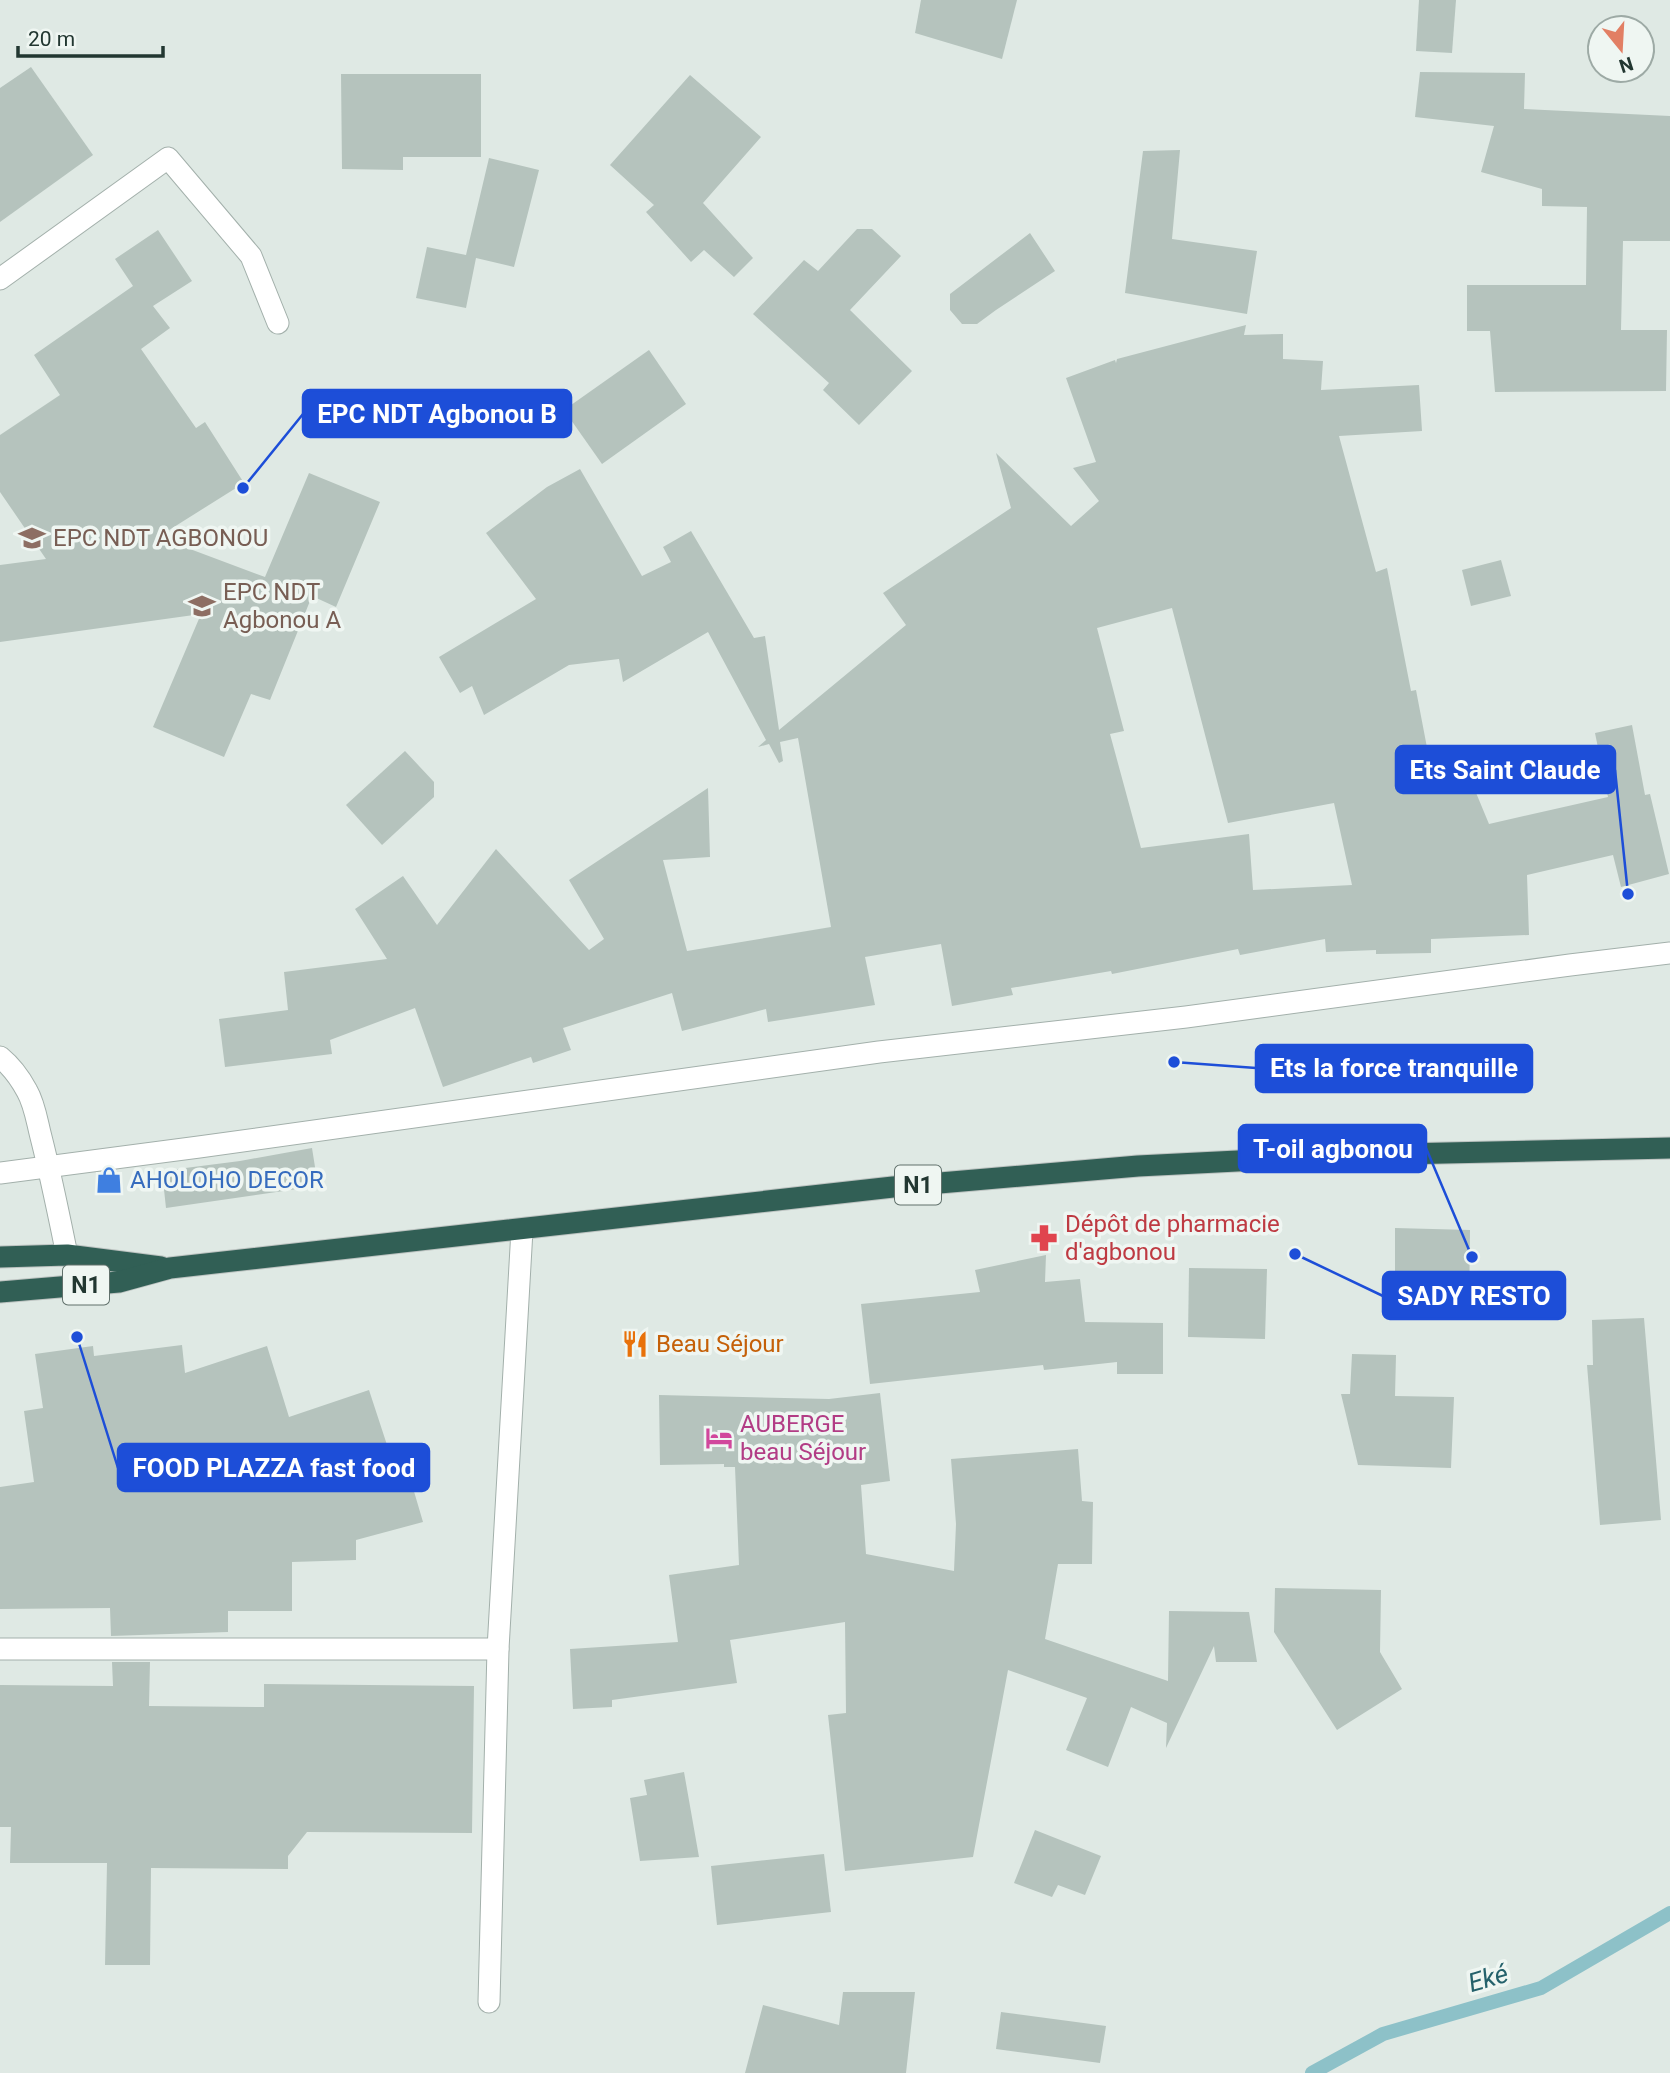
<svg xmlns="http://www.w3.org/2000/svg" width="1670" height="2073" font-family="Roboto,sans-serif">
	<rect width="100%" height="100%" fill="#dfe9e4"/>
	<g fill="none" stroke-linecap="round" stroke-linejoin="round">
		<polyline stroke="#8dc1c8" stroke-width="14" points="1312,2073 1383,2034 1541,1988 1670,1913"/>
	</g>
	<g fill="#b5c3bd" fill-rule="evenodd">
		<polygon points="921,0 1017,0 1002,59 915,33"/>
		<polygon points="1419,0 1456,0 1452,53 1416,51"/>
		<polygon points="31,67 93,155 0,222 0,88"/>
		<polygon points="1420,72 1525,73 1524,109 1670,116 1670,241 1623,241 1621,330 1667,330 1666,391 1495,392 1490,331 1467,331 1467,285 1586,285 1587,207 1542,206 1542,189 1481,172 1494,126 1415,117"/>
		<polygon points="341,74 481,74 481,157 403,157 403,170 342,169"/>
		<polygon points="690,75 761,137 703,203 753,258 734,277 704,250 691,262 646,212 654,205 610,165"/>
		<polygon points="1180,150 1172,239 1257,251 1247,314 1125,293 1143,151"/>
		<polygon points="489,158 539,170 514,267 476,258 466,308 416,298 427,247 466,255"/>
		<polygon points="857,229 872,229 901,256 850,310 912,371 859,425 823,390 829,383 753,314 804,260 818,271"/>
		<polygon points="158,230 192,281 153,306 170,328 141,349 196,428 205,422 244,483 158,537 265,577 309,473 380,502 336,607 312,596 270,700 251,694 224,757 153,727 201,614 0,642 0,565 46,559 0,492 0,435 60,395 34,355 133,286 115,259"/>
		<polygon points="1030,233 1055,271 996,310 977,324 962,324 950,310 950,294"/>
		<path d="M1246,325L1244,335L1283,334V359L1323,361L1321,390L1419,385L1422,431L1339,436L1376,572L1387,568L1411,691L1416,690L1429,758L1457,747L1489,824L1608,797L1595,733L1632,725L1645,795L1650,794L1669,874L1621,887L1613,855L1527,875L1529,935L1431,939V953L1376,954V950L1326,952L1325,939L1240,955L1238,949L1112,974L1111,971L1011,988L1013,995L952,1006L941,944L865,957L875,1005L768,1022L766,1009L682,1031L672,993L563,1028L571,1050L533,1063L531,1057L443,1087L415,1008L330,1040L332,1054L225,1067L219,1019L288,1010L284,972L387,959L355,909L403,876L437,925L496,849L589,950L604,939L569,880L708,788L710,857L663,860L687,951L831,927L798,738L780,742L783,761L779,763L769,744L758,747L766,740L708,632L623,682L619,659L569,665L484,715L472,686L460,693L439,657L536,599L486,533L547,487L580,469L642,576L671,562L663,547L691,531L754,638L765,636L779,730L906,625L883,593L1011,508L996,453L1071,526L1099,501L1073,468L1096,462L1066,378L1115,360L1116,363L1117,359ZM1172,608L1228,823L1334,803L1352,885L1253,890L1249,834L1141,848L1110,734L1124,731L1097,628Z"/>
		<polygon points="649,350 686,404 602,464 564,410"/>
		<polygon points="1501,560 1511,596 1471,606 1462,570"/>
		<polygon points="405,751 434,782 434,797 382,845 346,805"/>
		<polygon points="312,1148 318,1186 166,1208 162,1171 240,1161"/>
		<polygon points="1395,1228 1470,1230 1469,1317 1395,1316"/>
		<polygon points="1046,1255 1045,1282 1080,1279 1085,1322 1163,1323 1163,1374 1117,1374 1117,1362 1044,1370 1043,1365 870,1384 861,1304 980,1292 975,1270"/>
		<polygon points="1189,1268 1267,1269 1265,1339 1188,1337"/>
		<polygon points="1644,1318 1661,1520 1600,1525 1587,1365 1593,1365 1592,1320"/>
		<polygon points="182,1345 185,1373 267,1346 289,1417 369,1390 388,1448 400,1444 423,1522 356,1540 356,1560 292,1562 292,1611 228,1611 228,1632 111,1636 110,1608 0,1609 0,1487 34,1482 24,1411 43,1408 35,1354 93,1346 94,1356"/>
		<polygon points="1352,1354 1396,1355 1395,1396 1454,1397 1451,1468 1358,1465 1341,1394 1350,1394"/>
		<polygon points="880,1393 890,1481 861,1485 866,1554 954,1571 956,1524 951,1459 1078,1449 1082,1501 1093,1502 1092,1564 1058,1564 1045,1639 1168,1681 1169,1611 1249,1612 1257,1662 1216,1662 1214,1646 1166,1748 1167,1723 1131,1707 1108,1767 1066,1750 1087,1698 1008,1670 973,1857 845,1871 828,1715 846,1713 845,1622 730,1640 737,1683 612,1700 612,1707 573,1709 570,1649 678,1642 669,1575 739,1565 735,1467 724,1467 724,1464 660,1465 659,1395 829,1399"/>
		<polygon points="1275,1588 1381,1590 1380,1652 1402,1689 1337,1730 1274,1632"/>
		<polygon points="112,1662 150,1662 149,1706 264,1707 264,1684 474,1686 472,1833 307,1832 288,1856 288,1869 151,1868 150,1965 105,1965 107,1863 10,1863 11,1827 0,1827 0,1685 113,1686"/>
		<polygon points="684,1772 699,1857 640,1861 630,1798 647,1795 644,1780"/>
		<polygon points="1035,1830 1101,1856 1085,1895 1058,1885 1052,1897 1014,1883"/>
		<polygon points="824,1854 831,1912 717,1925 711,1866"/>
		<polygon points="843,1992 915,1992 906,2073 745,2073 763,2005 839,2025"/>
		<polygon points="1001,2012 1106,2026 1100,2063 996,2049"/>
	</g>
	<g fill="none" stroke-linecap="round" stroke-linejoin="round">
		<defs>
			<g id="street">
				<polyline points="0,279 168,158 251,256 278,323"/>
				<path d="M0,1057C11,1066 20,1078 27,1091C35,1105 37,1122 41,1137C51,1176 59,1216 67,1255"/>
				<polyline points="0,1173 199,1147 879,1052 1186,1017 1570,965 1670,953"/>
				<polyline points="0,1649 498,1649"/>
				<polyline points="489,2002 498,1649 522,1230"/>
			</g>
			<g id="highway">
				<polyline points="0,1257 67,1255 161,1267"/>
				<polyline points="0,1292 119,1282 170,1268 893,1187 1138,1166 1353,1155 1670,1148"/>
			</g>
		</defs>
		<use href="#street" stroke="#a3b0ab" stroke-width="23"/>
		<use href="#highway" stroke="#bdc3c1" stroke-width="23"/>
		<use href="#street" stroke="#fff" stroke-width="21"/>
		<use href="#highway" stroke="#315f55" stroke-width="21"/>
	</g>
	<defs>
		<symbol id="school-bare" viewBox="-9 -9 18 18"><path d="M0-5L7-2L0 1L-7-2ZM-4 1L0 2.5L4 1V4Q0 6-4 4Z" fill="#8d6e63" stroke="#eff6f2" stroke-width="2.5" paint-order="stroke"/></symbol>
		<symbol id="shop-bare" viewBox="-9 -9 18 18"><path d="M-5-2.5h2.3a2.7 3.5 0 0 1 5.4 0H5L5.5 6h-11ZM-1.5-2.5h3a1.5 2.3 0 0 0-3 0Z" fill="#3f7fe0" stroke="#eff6f2" stroke-width="2.5" paint-order="stroke"/></symbol>
		<symbol id="pharmacy-bare" viewBox="-9 -9 18 18"><path d="M-2-6h4v4h4v4h-4v4h-4v-4h-4v-4h4Z" fill="#e0444e" stroke="#eff6f2" stroke-width="2.5" paint-order="stroke"/></symbol>
		<symbol id="restaurant-bare" viewBox="-9 -9 18 18"><path d="M-5-6h1v4h1v-4h1v4h1v-4h1v5L-1.5 .5V6h-2V.5L-5-1ZM5-6V6H3V1.5H1.5Q1.5-4 5-6Z" fill="#e8710a" stroke="#eff6f2" stroke-width="2.5" paint-order="stroke"/></symbol>
		<symbol id="hotel-bare" viewBox="-9 -9 18 18"><path d="M-6-4.5h1.5V1H6V5H4.5V3h-9V5H-6ZM-4 0a1.8 1.8 0 1 1 3.6 0ZM.5 0V-2.5h3Q6-2.5 6 0Z" fill="#d1479c" stroke="#eff6f2" stroke-width="2.5" paint-order="stroke"/></symbol>
	</defs>
	<g fill-rule="evenodd">
		<use href="#school-bare" x="13" y="519" width="38" height="38"/>
		<use href="#school-bare" x="183" y="587" width="38" height="38"/>
		<use href="#shop-bare" x="90" y="1161" width="38" height="38"/>
		<use href="#pharmacy-bare" x="1025" y="1219" width="38" height="38"/>
		<use href="#restaurant-bare" x="616" y="1325" width="38" height="38"/>
		<use href="#hotel-bare" x="700" y="1419" width="38" height="38"/>
	</g>
	<g text-anchor="middle" stroke-width="7" stroke-linejoin="round" paint-order="stroke">
		<g fill="#eff6f2" stroke="#60706b" stroke-width="2">
			<rect x="895" y="1165.5" width="46" height="39" rx="5"/>
			<rect x="63" y="1265.5" width="46" height="39" rx="5"/>
		</g>
		<g font-size="23" font-weight="bold" fill="#223731">
			<text x="918" y="1193">N1</text>
			<text x="86" y="1293">N1</text>
		</g>
		<g font-size="24" fill="#785e54" stroke="#eff6f2" text-anchor="start">
			<text x="53" y="546">EPC NDT AGBONOU</text>
			<text x="223" y="600">EPC NDT<tspan x="223" dy="28">Agbonou A</tspan></text>
		</g>
		<g font-size="24" fill="#366cbe" stroke="#eff6f2" text-anchor="start">
			<text x="130" y="1188">AHOLOHO DECOR</text>
		</g>
		<g font-size="24" fill="#be3a42" stroke="#eff6f2" text-anchor="start">
			<text x="1065" y="1232">Dépôt de pharmacie<tspan x="1065" dy="28">d'agbonou</tspan></text>
		</g>
		<g font-size="24" fill="#c56008" stroke="#eff6f2" text-anchor="start">
			<text x="656" y="1352">Beau Séjour</text>
		</g>
		<g font-size="24" fill="#b23c85" stroke="#eff6f2" text-anchor="start">
			<text x="740" y="1432">AUBERGE<tspan x="740" dy="28">beau Séjour</tspan></text>
		</g>
		<g font-size="26" font-style="italic" fill="#24616b" stroke="#eff6f2">
			<text transform="translate(1488 1978) rotate(-16)" y="9">Eké</text>
		</g>
	</g>
	<path fill="none" stroke="#1d4ed8" stroke-width="2.5" d="M243 488L303 414M1628 894L1615 770M1174 1062L1256 1068M1472 1257L1426 1148M1295 1254L1383 1296M77 1337L118 1468"/>
	<g fill="#1d4ed8" stroke="#eff6f2" stroke-width="2.5">
		<circle cx="243" cy="488" r="7"/>
		<circle cx="1628" cy="894" r="7"/>
		<circle cx="1174" cy="1062" r="7"/>
		<circle cx="1472" cy="1257" r="7"/>
		<circle cx="1295" cy="1254" r="7"/>
		<circle cx="77" cy="1337" r="7"/>
	</g>
	<g fill="#1d4ed8" stroke="#1d4ed8" stroke-width="2.5">
		<rect x="303" y="390" width="268" height="47" rx="7"/>
		<rect x="1396" y="746" width="219" height="47" rx="7"/>
		<rect x="1256" y="1045" width="276" height="47" rx="7"/>
		<rect x="1239" y="1125" width="187" height="47" rx="7"/>
		<rect x="1383" y="1272" width="182" height="47" rx="7"/>
		<rect x="118" y="1444" width="311" height="47" rx="7"/>
	</g>
	<g font-size="26" text-anchor="middle" font-weight="bold" fill="#fff">
		<text x="437" y="423">EPC NDT Agbonou B</text>
		<text x="1505" y="779">Ets Saint Claude</text>
		<text x="1394" y="1077">Ets la force tranquille</text>
		<text x="1333" y="1158">T-oil agbonou</text>
		<text x="1474" y="1305">SADY RESTO</text>
		<text x="274" y="1477">FOOD PLAZZA fast food</text>
	</g>
	<g transform="translate(1621 49) rotate(162)"><circle r="33" fill="#eff6f2" stroke="#9daaa5" stroke-width="2"/>
	<path d="M0-5L12 26L0 18L-12 26Z" fill="#e27f64"/>
	<text y="-10" font-size="19" font-weight="bold" text-anchor="middle" fill="#223731">N</text>
	</g>
	<path d="M18 46v10h145v-10" fill="none" stroke="#223731" stroke-width="3.5"/>
	<text x="28" y="46" font-size="21" fill="#223731" stroke="#eff6f2" stroke-width="5" paint-order="stroke">20 m</text>
</svg>
